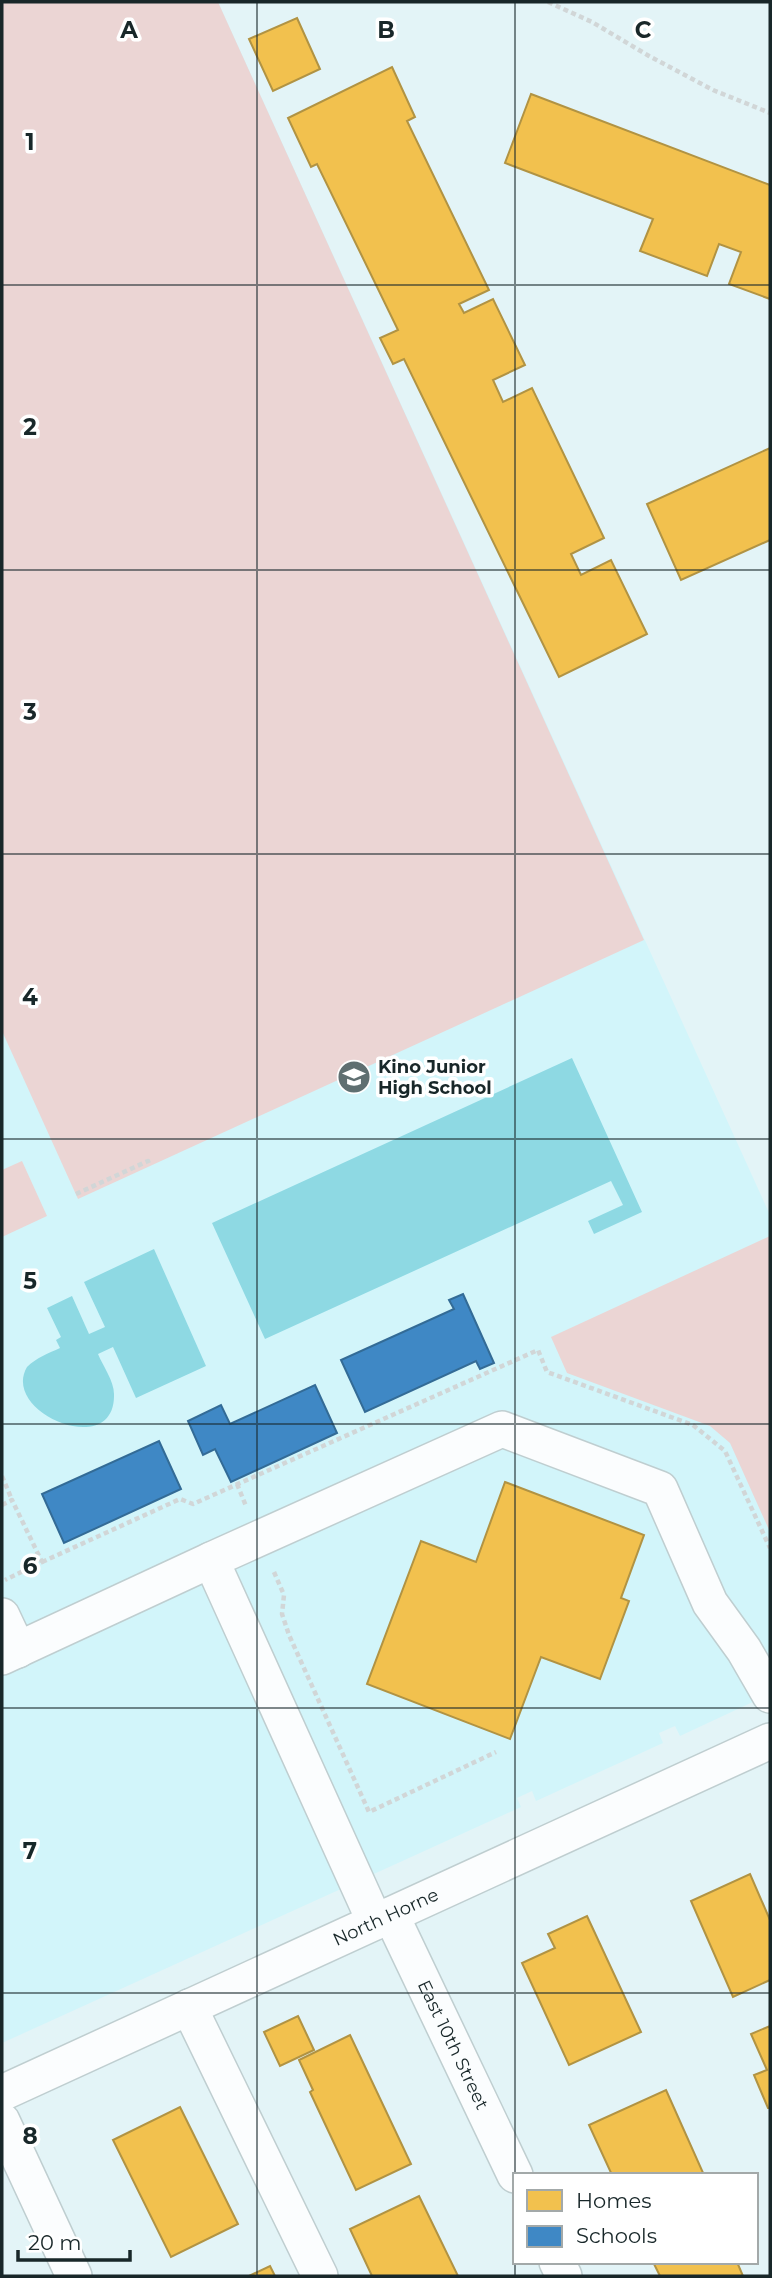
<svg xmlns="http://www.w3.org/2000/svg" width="772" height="2278" font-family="Montserrat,sans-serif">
	<rect width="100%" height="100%" fill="#e3f4f7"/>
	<polygon fill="#d2f5fa" points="2,2 218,2 770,1215 770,1694 680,1736 675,1726 659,1733 663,1743 536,1801 532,1791 517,1798 521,1807 2,2043"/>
	<g fill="#ebd5d4">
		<polygon points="2,2 218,2 644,940 78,1199 2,1031"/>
		<polygon points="22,1161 47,1216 2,1237 2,1170"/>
		<polygon points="770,1236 770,1532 730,1443 710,1426 567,1373 551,1337"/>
	</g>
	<g fill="#8ed9e3">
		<polygon points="572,1058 642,1212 594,1234 588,1221 623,1205 611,1181 265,1339 212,1223"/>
		<path d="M154,1249L206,1366L136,1398L113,1347L98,1354C103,1366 114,1381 114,1394C116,1461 0,1413 27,1367C36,1358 49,1353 60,1348L56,1340L61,1337L47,1308L72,1296L89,1334L105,1327L84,1282Z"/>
	</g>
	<g fill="#f2c14e" stroke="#b19343" stroke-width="2">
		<polygon points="297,18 320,69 273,91 249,39"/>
		<polygon points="392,67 415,117 407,121 489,290 459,304 464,313 493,299 525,365 493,380 503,402 532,388 604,538 571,554 581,575 611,560 647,634 559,677 404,359 393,364 380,338 398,330 317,164 311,167 288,118"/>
		<polygon points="531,94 770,185 770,299 729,284 741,252 719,244 707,276 640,251 653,219 505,163"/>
		<polygon points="770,448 770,540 681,580 647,504"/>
		<polygon points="505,1482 644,1535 621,1598 629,1601 600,1679 541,1657 510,1739 367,1684 421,1541 476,1562"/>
		<polygon points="750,1874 770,1920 770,1980 733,1997 691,1901"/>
		<polygon points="587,1916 641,2032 569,2065 522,1963 555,1948 548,1934"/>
		<polygon points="298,2016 314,2050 280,2066 264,2032"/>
		<polygon points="770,2026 770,2108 768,2108 754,2075 767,2070 751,2034"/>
		<polygon points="350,2035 411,2164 356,2190 310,2092 313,2090 299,2060"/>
		<polygon points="666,2090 704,2175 612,2175 589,2125"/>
		<polygon points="180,2107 238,2224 171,2257 113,2140"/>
		<polygon points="419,2196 458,2276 372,2276 350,2229"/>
		<polygon points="653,2262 737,2262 743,2276 660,2276"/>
		<polygon points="270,2266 275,2276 249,2276"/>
	</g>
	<g fill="#3f88c5" stroke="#336b96" stroke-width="2">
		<polygon points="463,1294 494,1363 480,1369 476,1361 365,1412 341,1360 454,1309 449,1300"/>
		<polygon points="315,1385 337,1433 231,1482 215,1449 203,1455 188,1421 221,1405 230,1424"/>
		<polygon points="159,1441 181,1489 64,1543 42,1494"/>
	</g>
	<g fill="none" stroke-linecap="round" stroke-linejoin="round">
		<defs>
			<g id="minor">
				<polyline points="2,1616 18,1650"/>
				<polyline points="2,1657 211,1560"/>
				<path id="s1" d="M391,1915L515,2175"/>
				<polyline points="375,1922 211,1560 502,1429 660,1489 710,1603 744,1650 770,1695"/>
				<polyline points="189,2007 320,2276"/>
				<path id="s2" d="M2,2093L770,1741"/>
				<polyline points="2,2121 74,2276"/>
				<polyline points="557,2262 564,2276"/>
			</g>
		</defs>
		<use href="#minor" stroke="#bfced0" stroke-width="38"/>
		<g stroke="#d1d6d7" stroke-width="4.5" stroke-dasharray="5 3.5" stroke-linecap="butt">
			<polyline points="548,2 592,22 649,56 713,90 770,113"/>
			<polyline points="76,1194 148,1161 150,1166"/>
			<polyline points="2,1476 12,1500"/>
			<polyline points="237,1484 246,1506"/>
			<polyline points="2,1505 12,1500 42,1562 5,1580"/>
			<polyline points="42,1562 180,1499 193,1504 538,1350 547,1372 693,1425 725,1451 770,1548"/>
			<polyline points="274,1572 284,1595 282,1614 289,1635 369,1812 496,1752"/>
		</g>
		<use href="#minor" stroke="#fbfdfe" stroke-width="35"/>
	</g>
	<path fill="none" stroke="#182729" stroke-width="2" stroke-opacity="0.55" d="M257,2V2276M515,2V2276M2,285H770M2,570H770M2,854H770M2,1139H770M2,1424H770M2,1708H770M2,1993H770"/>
	<defs>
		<symbol id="school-disc" viewBox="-11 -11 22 22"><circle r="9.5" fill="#5f6f71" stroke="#fff"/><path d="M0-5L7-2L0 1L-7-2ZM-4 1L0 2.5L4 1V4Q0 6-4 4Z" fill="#fff"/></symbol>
	</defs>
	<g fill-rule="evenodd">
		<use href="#school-disc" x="335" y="1058" width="38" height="38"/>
	</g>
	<g text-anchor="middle" stroke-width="7" stroke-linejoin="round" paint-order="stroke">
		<g font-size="18" font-weight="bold" fill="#182729" stroke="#fff" text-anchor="start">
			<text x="378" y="1073">Kino Junior<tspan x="378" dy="21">High School</tspan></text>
		</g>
		<g font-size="18" fill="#182729" stroke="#fff">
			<text dy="6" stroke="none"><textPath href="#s2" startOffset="422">North Horne</textPath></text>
			<text dy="6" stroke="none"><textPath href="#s1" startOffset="144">East 10th Street</textPath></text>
		</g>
	</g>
	<g font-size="23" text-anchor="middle" font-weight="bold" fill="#182729" stroke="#fff" stroke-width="7" stroke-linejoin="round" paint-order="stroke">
		<text x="129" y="38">A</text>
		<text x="386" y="38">B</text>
		<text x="643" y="38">C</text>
		<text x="30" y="150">1</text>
		<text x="30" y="435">2</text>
		<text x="30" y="720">3</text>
		<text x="30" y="1005">4</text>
		<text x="30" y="1289">5</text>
		<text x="30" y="1574">6</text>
		<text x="30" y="1859">7</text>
		<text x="30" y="2144">8</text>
	</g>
	<rect width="772" height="2278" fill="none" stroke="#182729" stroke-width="7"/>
	<rect x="513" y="2173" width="245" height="91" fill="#ffffff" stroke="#a3a9a9" stroke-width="2"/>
	<rect x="527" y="2190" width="35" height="21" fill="#f2c14e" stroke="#a3a9a9" stroke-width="2"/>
	<text x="576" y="2208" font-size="21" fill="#182729">Homes</text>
	<rect x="527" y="2226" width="35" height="21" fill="#3f88c5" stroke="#a3a9a9" stroke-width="2"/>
	<text x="576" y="2243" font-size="21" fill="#182729">Schools</text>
	<path d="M18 2250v10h112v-10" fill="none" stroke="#182729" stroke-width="3.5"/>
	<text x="28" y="2250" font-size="21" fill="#182729" stroke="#ffffff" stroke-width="5" paint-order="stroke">20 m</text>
</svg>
